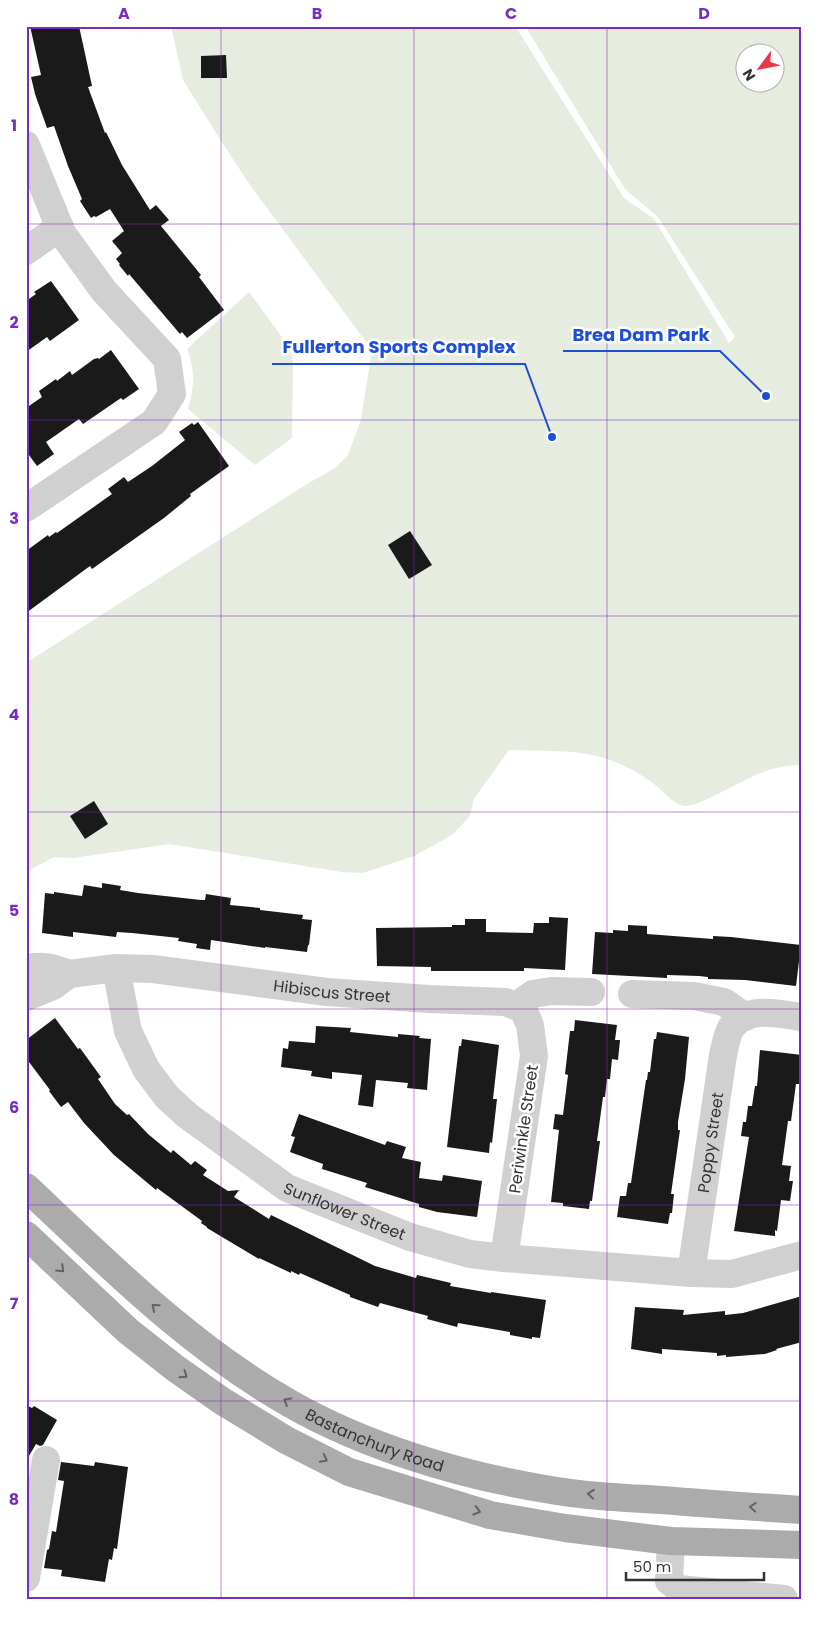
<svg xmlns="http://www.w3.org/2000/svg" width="828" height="1625" font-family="Poppins,sans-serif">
	<rect width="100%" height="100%" fill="#fff"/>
	<g fill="#e6ecdf" fill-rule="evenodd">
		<path d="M171,26H515L624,198L654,219L729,343L735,337L658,217L625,189L525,26H802V765C785,765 769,769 754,776C739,782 698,807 684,806C672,804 663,790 654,784C646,778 637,772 628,768C591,747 550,752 509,750L474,799L470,816L452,835L414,856L363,873L342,872L169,844L74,858L54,857L26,872V663L307,484L335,468L348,455L361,419L372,350L250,185L223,144L183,80ZM746,52H776V82H746Z"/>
		<path d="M249,292L290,348L293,362L292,438L255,465L188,409C194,386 196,372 187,349Z"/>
	</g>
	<g fill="#1a1a1a">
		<polygon points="30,26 79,26 92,86 88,87 105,133 106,132 122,165 150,210 156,205 169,220 161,226 201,275 199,277 224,310 187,338 182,332 180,334 129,274 128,276 119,265 120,264 116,259 122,253 112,241 124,231 110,209 96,217 94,216 91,218 80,201 82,199 68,166 54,126 47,128 35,94 31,77 41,75"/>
		<polygon points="226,55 227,78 201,78 201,56"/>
		<polygon points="51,281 79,320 50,341 47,337 26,352 26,301 36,294 34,292"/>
		<polygon points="111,350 139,389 123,400 121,398 83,424 79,419 46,442 54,454 37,466 26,451 26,408 42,397 39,391 56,379 57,381 70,371 72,375 94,359 98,358 99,359"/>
		<polygon points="198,422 229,466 190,494 191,496 164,518 92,569 90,566 26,613 26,551 48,535 49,537 56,532 57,533 112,494 108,489 124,477 128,482 152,466 185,440 179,432 192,423 194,425"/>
		<polygon points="410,531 432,565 409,579 388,545"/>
		<polygon points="94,801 108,824 85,839 70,816"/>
		<polygon points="102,883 121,886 120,890 138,893 201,900 205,900 206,894 231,898 230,905 260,908 260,910 303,915 302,919 312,920 309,945 308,945 307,952 265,947 265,948 211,940 210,950 196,948 197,944 178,941 179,938 132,933 117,932 116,937 73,932 73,937 42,933 45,893 54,894 54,892 82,896 84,885 102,888"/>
		<polygon points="549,917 568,918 565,970 524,968 524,971 431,971 431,967 377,966 376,928 452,927 452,925 465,925 465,919 486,919 486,932 533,933 534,923 549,923"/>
		<polygon points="628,925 647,926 647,934 713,939 713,936 731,937 801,945 796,986 745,980 708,979 708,977 699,976 667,975 667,978 592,974 595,932 613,933 613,930 628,931"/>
		<polygon points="55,1018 78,1049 80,1048 101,1077 98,1079 115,1104 127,1115 129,1114 148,1134 171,1153 173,1150 191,1165 195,1161 207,1170 203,1175 228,1191 239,1190 234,1197 269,1219 271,1215 375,1266 416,1278 417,1275 451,1283 450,1286 491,1293 491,1292 546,1300 540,1338 532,1337 532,1339 510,1335 510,1332 458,1323 457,1327 427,1319 428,1316 380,1303 378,1307 350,1297 350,1295 300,1273 299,1275 291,1271 291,1273 259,1258 259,1259 207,1228 207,1227 201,1223 202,1221 157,1188 156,1190 114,1155 84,1123 68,1102 61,1107 49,1091 50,1090 26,1058 26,1040"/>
		<polygon points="575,1020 617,1025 615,1040 620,1040 618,1060 612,1059 610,1079 607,1079 605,1097 603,1097 597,1141 600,1141 592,1201 590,1201 589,1209 563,1206 563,1203 551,1202 559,1130 553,1129 555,1114 563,1115 568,1075 565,1074 570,1031 574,1031"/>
		<polygon points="316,1026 351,1028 350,1032 398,1037 398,1034 420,1036 419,1038 431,1039 427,1090 407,1088 408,1083 376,1080 373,1107 358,1105 362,1075 332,1072 332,1079 311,1076 312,1071 281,1067 283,1048 288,1049 289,1041 315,1043"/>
		<polygon points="657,1032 689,1037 685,1079 678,1122 678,1130 680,1130 671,1194 674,1194 672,1213 670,1213 668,1224 617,1217 620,1196 626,1196 628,1183 631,1183 646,1080 647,1080 648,1072 650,1072 654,1039 656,1039"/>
		<polygon points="462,1039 499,1045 493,1099 497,1099 492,1143 490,1142 489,1153 447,1147 459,1046 461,1046"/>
		<polygon points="760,1050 802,1055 801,1084 796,1084 791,1121 788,1121 782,1165 791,1166 789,1181 793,1181 790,1201 781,1200 777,1231 775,1230 775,1236 734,1231 749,1137 741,1136 743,1122 746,1122 748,1106 752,1106 755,1086 757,1086"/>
		<polygon points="299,1114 385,1145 387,1141 406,1147 402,1158 421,1162 419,1178 442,1181 443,1175 482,1181 477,1217 437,1212 419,1207 419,1204 365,1187 367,1183 322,1169 323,1164 290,1152 295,1137 291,1136"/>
		<polygon points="802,1296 802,1342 776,1349 777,1350 765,1354 726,1357 726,1355 717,1356 717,1353 662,1349 662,1354 631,1349 635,1307 684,1310 683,1315 725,1311 725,1315 743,1313"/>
		<polygon points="26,1405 32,1408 34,1406 57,1420 43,1445 40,1446 36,1444 26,1461"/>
		<polygon points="61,1462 94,1466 95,1462 128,1467 117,1549 114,1548 112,1560 109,1559 105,1582 61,1576 62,1570 44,1568 47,1550 49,1549 52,1531 56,1532 64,1481 58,1480"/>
	</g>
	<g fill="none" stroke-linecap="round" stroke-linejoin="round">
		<g stroke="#d0d0d0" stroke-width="28">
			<polyline points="26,145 62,233 104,291 167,359 172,394 154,422 26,508"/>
			<polyline points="26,251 60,227"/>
			<path d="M26,968C44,965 52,967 69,974"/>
			<path id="s1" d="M116,968L128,1031L146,1069L167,1097L188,1116L287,1188L410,1237L470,1254L504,1258L691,1273L732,1274L802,1255"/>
			<polyline points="632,994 694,996 724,1002 745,1017"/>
			<path id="s2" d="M26,997L53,986L69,974L116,968L153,969L327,992L429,999L505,1002L523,1009L530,1025L534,1056L504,1258"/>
			<polyline points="516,1006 533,994 551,991 591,992"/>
			<path id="s3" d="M691,1273L723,1055C725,1047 727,1034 731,1028C747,1005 779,1014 802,1017"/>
			<polyline points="671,1541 669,1581 679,1589 784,1599"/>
			<polyline points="26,1578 46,1460"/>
		</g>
		<g stroke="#ababab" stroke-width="28">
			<path id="s4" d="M26,1187C109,1265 189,1346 289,1403C364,1446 459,1475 545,1489C583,1496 623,1498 662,1500C709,1504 755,1507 802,1510"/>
			<polyline points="26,1235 128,1331 175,1368 222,1401 286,1440 349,1472 490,1515 565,1528 671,1541 802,1545"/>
		</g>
	</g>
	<defs><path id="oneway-chevron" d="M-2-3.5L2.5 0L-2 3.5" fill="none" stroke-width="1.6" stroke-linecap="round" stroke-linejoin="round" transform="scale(1.25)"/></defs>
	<g stroke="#636363">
		<use href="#oneway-chevron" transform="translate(61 1269) rotate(44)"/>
		<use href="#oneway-chevron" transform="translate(155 1307) rotate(-140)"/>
		<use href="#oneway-chevron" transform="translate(184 1375) rotate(35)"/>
		<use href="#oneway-chevron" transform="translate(287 1401) rotate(-149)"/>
		<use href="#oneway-chevron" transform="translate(324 1459) rotate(27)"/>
		<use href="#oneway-chevron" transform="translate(591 1494) rotate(-174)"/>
		<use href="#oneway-chevron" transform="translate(753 1507) rotate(-176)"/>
		<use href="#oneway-chevron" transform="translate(477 1511) rotate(16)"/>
	</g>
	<path fill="none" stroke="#7b2cbf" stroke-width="1" stroke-opacity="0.55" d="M221,26V1599M414,26V1599M607,26V1599M26,224H802M26,420H802M26,616H802M26,812H802M26,1009H802M26,1205H802M26,1401H802"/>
	<g text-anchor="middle" stroke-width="5" stroke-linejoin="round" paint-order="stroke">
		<g font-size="16" fill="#333" stroke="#fff">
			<text dy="6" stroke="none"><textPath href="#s2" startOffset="314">Hibiscus Street</textPath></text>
			<text transform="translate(523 1129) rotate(-82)" y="6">Periwinkle Street</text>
			<text dy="6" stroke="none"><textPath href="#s3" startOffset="132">Poppy Street</textPath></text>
			<text dy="6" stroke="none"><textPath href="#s1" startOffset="354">Sunflower Street</textPath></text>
			<text dy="6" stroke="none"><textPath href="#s4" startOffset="435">Bastanchury Road</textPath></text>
		</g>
	</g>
	<path fill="none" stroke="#1d4ed8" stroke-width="2" d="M766 396L720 351H563M552 437L525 364H272"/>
	<g fill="#1d4ed8" stroke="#fff" stroke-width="2">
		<circle cx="766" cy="396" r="5"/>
		<circle cx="552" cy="437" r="5"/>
	</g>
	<g font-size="18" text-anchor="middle" font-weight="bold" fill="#1d4ed8" stroke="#fff" stroke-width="5" stroke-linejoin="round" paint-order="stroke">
		<text x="641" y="341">Brea Dam Park</text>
		<text x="399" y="353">Fullerton Sports Complex</text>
	</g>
	<rect width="828" height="1625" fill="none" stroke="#ffffff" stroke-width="55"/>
	<g transform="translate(760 68) rotate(238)"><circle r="24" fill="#ffffff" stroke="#adadad"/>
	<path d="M0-4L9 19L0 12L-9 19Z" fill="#e63946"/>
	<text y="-8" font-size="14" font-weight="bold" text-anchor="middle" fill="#333333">N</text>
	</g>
	<path d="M626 1572v8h138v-8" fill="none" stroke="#333333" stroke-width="2.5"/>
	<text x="633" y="1572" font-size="15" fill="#333333" stroke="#ffffff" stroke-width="4" paint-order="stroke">50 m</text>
	<rect x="28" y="28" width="772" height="1570" fill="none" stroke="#7b2cbf" stroke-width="2"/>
	<g font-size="16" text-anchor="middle" font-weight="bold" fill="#7b2cbf">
		<text x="124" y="19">A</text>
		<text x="317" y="19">B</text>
		<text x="511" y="19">C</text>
		<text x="704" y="19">D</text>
		<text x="14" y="131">1</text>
		<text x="14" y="328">2</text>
		<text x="14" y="524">3</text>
		<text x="14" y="720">4</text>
		<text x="14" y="916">5</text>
		<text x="14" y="1113">6</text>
		<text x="14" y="1309">7</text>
		<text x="14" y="1505">8</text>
	</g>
</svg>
